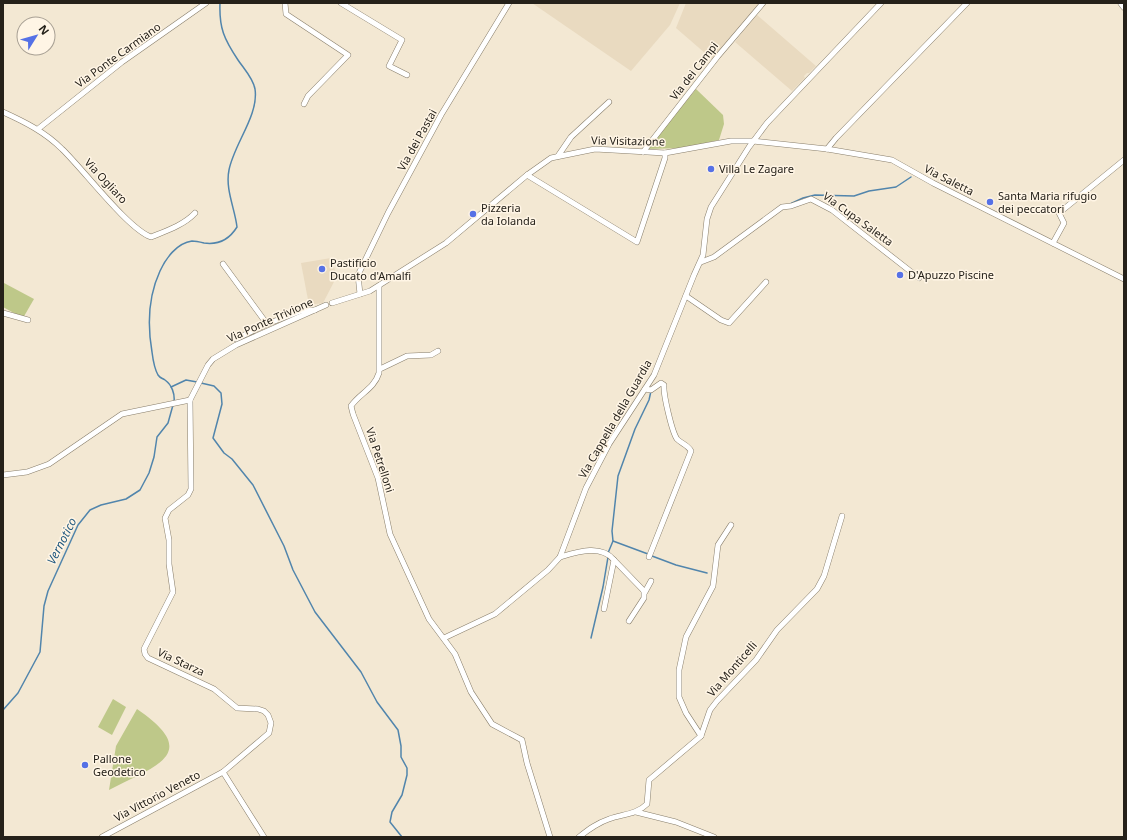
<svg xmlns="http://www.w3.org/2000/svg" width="1127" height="840" font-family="'Noto Sans',sans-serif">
	<rect width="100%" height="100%" fill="#f3e8d3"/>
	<g fill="#e9dac0">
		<polygon points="532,3 680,3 670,25 631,71"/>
		<polygon points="686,3 760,3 713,60 676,28"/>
		<polygon points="756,14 816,66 809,73 807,73 804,76 805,78 792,91 735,42"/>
		<polygon points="331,258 337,276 323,303 309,305 301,263"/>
	</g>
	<g fill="#bec889">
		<polygon points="696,89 723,115 724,124 719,140 683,148 647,149"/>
		<polygon points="4,283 34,299 23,318 3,307"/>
		<polygon points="113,699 126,707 112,735 98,727"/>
		<path d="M137,709C203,754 155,766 109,790L116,746Z"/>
	</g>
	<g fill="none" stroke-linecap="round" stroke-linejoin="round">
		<g stroke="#5185ac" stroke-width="1.5">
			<polyline points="790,204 803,198 815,195 854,196 869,191 896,187 911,177"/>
			<polyline points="201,383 214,386 221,393 222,404 213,438 224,453 232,459 253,485 284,546 293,570 315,612 361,672 377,702 398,730 401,746 401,757 407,768 407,775 402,795 392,812 390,822 402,837"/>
			<polyline points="171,387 186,380 197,382"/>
			<path d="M174,402C175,394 172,385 165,380C162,378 160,378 158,375C154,368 153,360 152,352C147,323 148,297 160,271C166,258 177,243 192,241C196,241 200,242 204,243C218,245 229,240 237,227C235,209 225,189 229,170C234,144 259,115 255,89C253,78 244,69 238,60C224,39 219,28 220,3"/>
			<polyline points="613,541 648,554"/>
			<polyline points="608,553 613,541 612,531 618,476 635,429 649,400 651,391"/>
			<polyline points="652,556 676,565 707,573"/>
			<polyline points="591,638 603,587 608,557"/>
			<polyline points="3,710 18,693 40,652 44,606 48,591 78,525 90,510 101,505 126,499 140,490 149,473 154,457 157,437 168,423 173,405"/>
		</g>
		<defs>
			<g id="minor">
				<polyline points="285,3 286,14 348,55 308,96 304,104"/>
				<polyline points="341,3 402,40 389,66 407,75"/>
				<path d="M3,112C25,122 45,132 62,149C83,169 128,229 151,237C166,231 184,225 195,213"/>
				<polyline points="38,129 122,62 206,3"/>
				<polyline points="827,149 836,138 967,3"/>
				<polyline points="643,152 718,56 763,3"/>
				<polyline points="558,156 571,137 609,102"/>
				<polyline points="527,175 637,242 665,158 665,153"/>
				<polyline points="1053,243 1064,223 1059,213 1124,160"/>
				<polyline points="701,262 714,257 782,207 791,206 811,199 832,210 919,278"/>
				<polyline points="223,264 267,324 301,311 315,310"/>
				<path d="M379,287V373C374,389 360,393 351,406L353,414L378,478L390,534L429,619L455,654L471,692L492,724L522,740L527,763L550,837"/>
				<polyline points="360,294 358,275 388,213 441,115 509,3"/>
				<polyline points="686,296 721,320 729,323 766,282"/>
				<polyline points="332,303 370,291 446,243 527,175 551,158 595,149 665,153 731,141 753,141 827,149 892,160 933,183 1124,279"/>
				<polyline points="3,313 28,320"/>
				<polyline points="236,339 267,324"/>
				<polyline points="380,369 407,356 431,355 438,351"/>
				<path d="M645,389L651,390L661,383L664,385C663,394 672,432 677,439C682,444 688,445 691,451L649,557"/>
				<polyline points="3,475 27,472 49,464 122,414 190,400"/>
				<path d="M560,557C577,552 601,544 614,560L604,609"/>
				<polyline points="614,560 644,591"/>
				<polyline points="644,591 645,592 651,581"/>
				<polyline points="629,621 644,598 644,591"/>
				<polyline points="444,638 495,614 548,570 560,557 586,488 609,444 654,375 694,275 703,255 707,219 711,207 749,147 767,123 881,3"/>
				<polyline points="701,736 686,713 679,697 679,670 686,637 713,586 718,545 731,525"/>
				<polyline points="636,812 676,822 714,837"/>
				<polyline points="102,837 223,772"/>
				<polyline points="264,837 223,772 269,733 271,723 268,715 264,711 258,709 237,708 214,689 148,658 145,654 144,649 173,592 169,564 169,540 165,518 169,510 188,495 191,489 190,400 208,365 213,359 236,345 326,305"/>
				<path d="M579,837C588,830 597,823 609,819C622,814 636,815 647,804L649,780L701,736L710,710L717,701L756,660L777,630L817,589L824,576L842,516"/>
			</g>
			<polyline id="major" points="1121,3 1124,7"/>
		</defs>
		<use href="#minor" stroke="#887e6b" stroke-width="6"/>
		<use href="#major" stroke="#887e6b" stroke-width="7"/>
		<use href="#minor" stroke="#fff" stroke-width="5"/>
		<use href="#major" stroke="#fff" stroke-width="6"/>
	</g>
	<g fill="#5671e6" stroke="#fff5e5" stroke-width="1.5">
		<circle cx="711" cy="169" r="4"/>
		<circle cx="990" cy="202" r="4"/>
		<circle cx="473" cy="214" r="4"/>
		<circle cx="322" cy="269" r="4"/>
		<circle cx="900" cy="275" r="4"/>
		<circle cx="85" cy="765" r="4"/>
	</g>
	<g text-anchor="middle" stroke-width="3" stroke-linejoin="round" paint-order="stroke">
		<g font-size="11" fill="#25211a" stroke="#fff5e5">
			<text transform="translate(118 55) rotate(-36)" y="4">Via Ponte Carmiano</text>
			<text transform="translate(694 71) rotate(-52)" y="4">Via dei Campi</text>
			<text transform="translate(417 140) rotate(-61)" y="4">Via dei Pastai</text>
			<text transform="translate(628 141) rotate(1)" y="4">Via Visitazione</text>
			<text transform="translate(949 180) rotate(27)" y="4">Via Saletta</text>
			<text transform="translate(106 181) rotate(47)" y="4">Via Ogliaro</text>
			<text transform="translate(858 219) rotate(36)" y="4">Via Cupa Saletta</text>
			<text transform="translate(270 320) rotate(-24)" y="4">Via Ponte Trivione</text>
			<text transform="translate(615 419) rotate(-60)" y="4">Via Cappella della Guardia</text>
			<text transform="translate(380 460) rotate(72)" y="4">Via Petrelloni</text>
			<text transform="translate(181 662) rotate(25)" y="4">Via Starza</text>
			<text transform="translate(732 669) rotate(-49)" y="4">Via Monticelli</text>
			<text transform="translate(157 796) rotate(-28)" y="4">Via Vittorio Veneto</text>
		</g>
		<g font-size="11" fill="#25211a" stroke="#fff5e5" text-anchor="start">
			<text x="719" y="173">Villa Le Zagare</text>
			<text x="998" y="200">Santa Maria rifugio<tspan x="998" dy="13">dei peccatori</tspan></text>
			<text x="481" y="212">Pizzeria<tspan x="481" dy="13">da Iolanda</tspan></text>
			<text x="330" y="267">Pastificio<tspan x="330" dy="13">Ducato d'Amalfi</tspan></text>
			<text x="908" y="279">D'Apuzzo Piscine</text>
			<text x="93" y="763">Pallone<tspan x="93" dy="13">Geodetico</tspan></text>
		</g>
		<g font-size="12" font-style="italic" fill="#1f577e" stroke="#fff5e5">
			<text transform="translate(62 541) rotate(-63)" y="4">Vernotico</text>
		</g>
	</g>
	<rect width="1127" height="840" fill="none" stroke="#25211a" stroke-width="8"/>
	<g transform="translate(36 36) rotate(53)"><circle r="19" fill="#fff5e5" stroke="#a8a094"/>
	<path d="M0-3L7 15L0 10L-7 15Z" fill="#5671e6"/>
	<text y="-6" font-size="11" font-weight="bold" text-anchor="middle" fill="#25211a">N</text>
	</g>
</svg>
